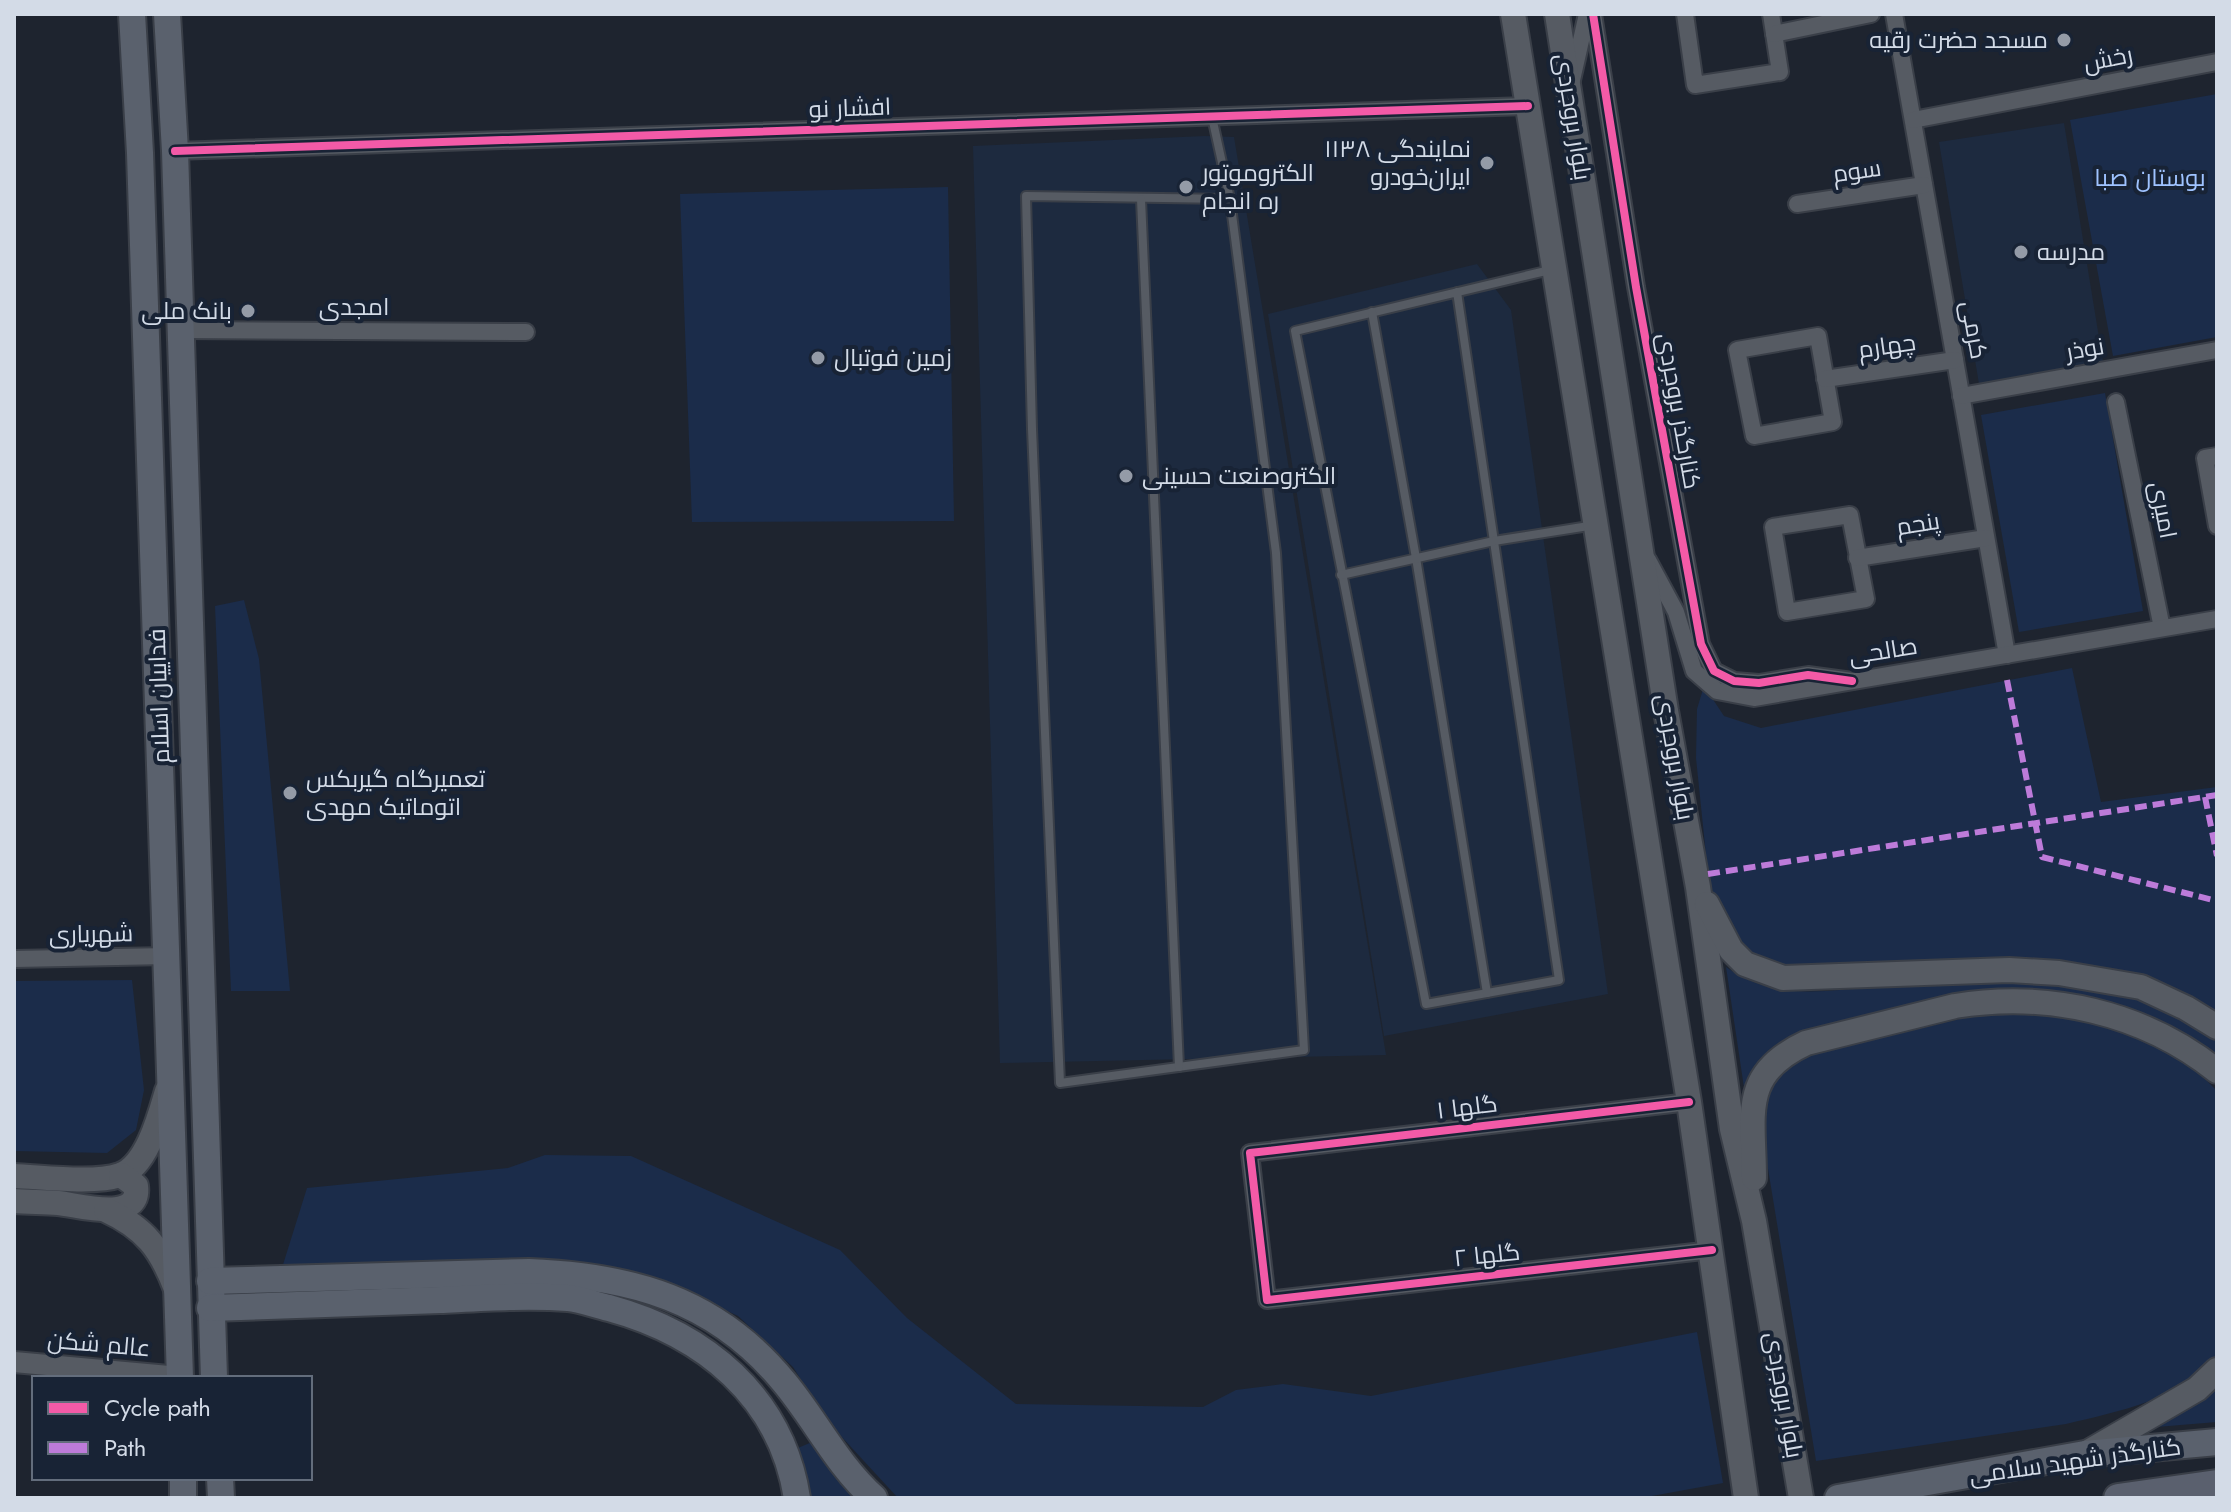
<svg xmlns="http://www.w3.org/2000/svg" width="2231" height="1512" font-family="Jost,Cairo,sans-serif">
	<rect width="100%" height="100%" fill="#1e242f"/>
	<g fill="#1d2a3f">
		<polygon points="2064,123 2103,362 1979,384 1939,142"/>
		<polygon points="1205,136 1234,137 1386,1055 1000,1063 973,146"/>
		<polygon points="1477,264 1511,310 1608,994 1384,1036 1268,314"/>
	</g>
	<g fill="#1b2c4a">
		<polygon points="2217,94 2217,337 2113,356 2070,120"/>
		<polygon points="948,187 954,521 692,522 680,194"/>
		<polygon points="2105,393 2143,611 2019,632 1981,415"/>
		<polygon points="244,600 259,659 290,991 231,991 215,606"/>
		<polygon points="2072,668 2101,802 2217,787 2217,1014 2162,986 1796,970 1747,953 1720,919 1708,874 1696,758 1697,709 1704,686 1724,716 1761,728"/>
		<path d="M1726,967C1775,1002 1824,990 1880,987C1978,980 2083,969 2175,1015C2190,1023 2205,1029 2217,1040V1057L2197,1042L2151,1019L1951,995L1809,1029C1768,1044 1754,1058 1746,1101Z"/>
		<polygon points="132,980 144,1090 136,1130 107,1153 14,1151 14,981"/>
		<path d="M1985,1013C2071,1012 2155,1024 2217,1091V1357C2179,1400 2120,1411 2066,1424L1816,1461L1761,1126C1766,1091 1767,1084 1794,1059Z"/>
		<polygon points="545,1155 631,1156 840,1250 907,1318 1016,1404 1203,1407 1236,1390 1283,1384 1371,1396 1697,1332 1723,1483 1641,1498 898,1498 828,1422 793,1367 738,1316 667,1283 603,1267 281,1271 307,1188 508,1168"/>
		<polygon points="2217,1385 2217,1422 2132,1429"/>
		<polygon points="812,1442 858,1498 807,1498 798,1448"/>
	</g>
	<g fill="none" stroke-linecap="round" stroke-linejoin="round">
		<defs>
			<g id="service">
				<polyline points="1212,117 1230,199 1276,553 1304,1050 1060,1083 1032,429 1026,196 1230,199"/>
				<polyline points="1141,199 1179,1067"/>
				<polyline points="1457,292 1559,980 1426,1004 1295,331 1550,270"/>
				<polyline points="1372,312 1416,558 1487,993"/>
				<polyline points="1341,575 1494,541 1595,525"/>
			</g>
			<g id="minor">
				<polyline points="1593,14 1636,287 1701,644 1714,671 1734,681 1759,683 1808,675 1852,681"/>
				<polyline points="1685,14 1695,85 1780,72 1771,14"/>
				<polyline points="1894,14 2007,655"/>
				<polyline points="1774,34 1871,14"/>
				<polyline points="1572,80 1587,14"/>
				<polyline points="1913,120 2217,62"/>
				<polyline points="175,151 1528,106"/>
				<polyline points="1797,204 1924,185"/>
				<polyline points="181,330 526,332"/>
				<polygon points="1818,336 1833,422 1754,436 1737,350"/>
				<polyline points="1825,379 1955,360"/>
				<polyline points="1961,396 2217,350"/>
				<polyline points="2116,402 2162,628"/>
				<polyline points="2217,456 2205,458 2217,526"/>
				<polygon points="1850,515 1866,599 1787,612 1773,527"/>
				<polyline points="1857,558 1986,538"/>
				<polyline points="1648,560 1676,612 1694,671 1717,691 1754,698 2217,619"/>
				<polyline points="14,959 168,956"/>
				<polyline points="1689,1102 1250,1153 1267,1300 1712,1250"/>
			</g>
			<polyline id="tertiary" points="14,1362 180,1377"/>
			<g id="secondary">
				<polyline points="1513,14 1689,1102 1746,1498"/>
				<polyline points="1557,14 1666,711 1698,887 1732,1129 1754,1221 1801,1498"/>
				<polyline points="1707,904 1731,950 1745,964 1783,978 2009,970 2059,973 2141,987 2186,1008 2217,1027"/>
				<path d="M14,1176C42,1177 94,1184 120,1175C147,1166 160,1115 167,1091"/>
				<path d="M1754,1178C1754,1115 1739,1074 1806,1043L1955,1006C2048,991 2143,1012 2217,1071"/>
				<path d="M14,1201C29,1202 43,1202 58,1203C79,1205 141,1224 136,1186L121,1175"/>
				<path d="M106,1210C145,1228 161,1249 176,1289"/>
				<polyline points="2085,1454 2197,1389 2217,1370"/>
			</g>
			<g id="primary">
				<polyline points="132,14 140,153 180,1378"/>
				<polyline points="167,14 175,151 214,1378"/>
				<path d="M210,1281L529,1272C631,1276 716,1299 784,1382C815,1419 837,1465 874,1498"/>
				<path d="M210,1308C287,1305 364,1302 440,1300C482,1298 526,1295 568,1298C581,1299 595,1305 609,1308C704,1334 781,1396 797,1498"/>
				<polyline points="183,1478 183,1498"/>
				<polyline points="220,1478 221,1498"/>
				<polyline points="1838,1498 2085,1454 2217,1442"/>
			</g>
			<polyline id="trunk" points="2118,1498 2217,1484"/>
		</defs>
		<use href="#service" stroke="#3a3f48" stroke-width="12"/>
		<use href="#minor" stroke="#3a3f48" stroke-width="20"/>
		<use href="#tertiary" stroke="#3a3f48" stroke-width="24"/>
		<use href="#secondary" stroke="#3a3f48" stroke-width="28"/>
		<use href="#primary" stroke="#3a3f48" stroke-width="30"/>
		<use href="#trunk" stroke="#3a3f48" stroke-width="32"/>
		<use href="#service" stroke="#565b63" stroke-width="8"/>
		<use href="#minor" stroke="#565b63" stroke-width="16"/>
		<use href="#tertiary" stroke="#565b63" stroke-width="20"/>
		<use href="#secondary" stroke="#565b63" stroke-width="24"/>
		<use href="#primary" stroke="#5a616d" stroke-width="26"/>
		<use href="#trunk" stroke="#5a606e" stroke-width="28"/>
		<g stroke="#bd7bd9" stroke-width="6" stroke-dasharray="12 6" stroke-linecap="butt">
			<polyline points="2007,680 2042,857 2217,901"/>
			<polyline points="2205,797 2217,856"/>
			<polyline points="1708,874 2217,795"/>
		</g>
		<defs>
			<g id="cycleway">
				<polyline points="1593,14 1636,287 1701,644 1714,671 1734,681 1759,683 1808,675 1852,681"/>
				<polyline points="175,151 1528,106"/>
				<polyline points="1689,1102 1250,1153 1267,1300 1712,1250"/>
			</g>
		</defs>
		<use href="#cycleway" stroke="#182335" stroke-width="13"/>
		<use href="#cycleway" stroke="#f35aa7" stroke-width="8"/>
	</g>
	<g fill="#949ba7" stroke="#182335" stroke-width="3">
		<circle cx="2064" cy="40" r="8"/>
		<circle cx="1487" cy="163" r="8"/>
		<circle cx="1186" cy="187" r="8"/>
		<circle cx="2021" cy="252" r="8"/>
		<circle cx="248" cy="311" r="8"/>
		<circle cx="818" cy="358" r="8"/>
		<circle cx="1126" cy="476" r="8"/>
		<circle cx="290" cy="793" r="8"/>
	</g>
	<g text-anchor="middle" stroke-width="8" stroke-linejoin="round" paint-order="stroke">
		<g font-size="24" fill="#d3dbe7" stroke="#182335" text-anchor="start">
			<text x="2048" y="48" text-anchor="end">مسجد حضرت رقیه</text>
			<text x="1471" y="157" text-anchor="end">نمایندگی ۱۱۳۸<tspan x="1471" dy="28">ایران‌خودرو</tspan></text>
			<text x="1202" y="181">الکتروموتور<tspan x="1202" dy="28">ره انجام</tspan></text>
			<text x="2037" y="260">مدرسه</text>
			<text x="232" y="319" text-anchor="end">بانک ملی</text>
			<text x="834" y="366">زمین فوتبال</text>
			<text x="1142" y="484">الکتروصنعت حسینی</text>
			<text x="306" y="787">تعمیرگاه گیربکس<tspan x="306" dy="28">اتوماتیک مهدی</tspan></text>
		</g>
		<g font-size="24" fill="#d3dbe7" stroke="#182335">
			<text transform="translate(2108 59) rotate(-11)" y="8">رخش</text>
			<text transform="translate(850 108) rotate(-2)" y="8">افشار نو</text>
			<text transform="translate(1573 117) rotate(81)" y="8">بلوار بروجردی</text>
			<text transform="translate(1857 171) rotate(-8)" y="8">سوم</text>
			<text x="354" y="315">امجدی</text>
			<text transform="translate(1974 330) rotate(80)" y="8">کرمی</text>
			<text transform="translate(1887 346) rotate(-8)" y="8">چهارم</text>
			<text transform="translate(2085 349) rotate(-10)" y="8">نوذر</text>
			<text transform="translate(1679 411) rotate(80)" y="8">کنارگذر بروجردی</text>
			<text transform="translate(2163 510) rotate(79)" y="8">امیری</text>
			<text transform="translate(1918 524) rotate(-9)" y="8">پنجم</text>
			<text transform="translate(1883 651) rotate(-9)" y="8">صالحی</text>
			<text transform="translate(159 696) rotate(-92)" y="8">فداییان اسلام</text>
			<text transform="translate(1675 757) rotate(80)" y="8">بلوار بروجردی</text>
			<text transform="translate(91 934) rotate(-1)" y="8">شهریاری</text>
			<text transform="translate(1467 1107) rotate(-7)" y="8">گلها ۱</text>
			<text transform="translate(1487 1255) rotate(-6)" y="8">گلها ۲</text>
			<text transform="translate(99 1344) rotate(5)" y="8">عالم شکن</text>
			<text transform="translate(1784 1395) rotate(80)" y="8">بلوار بروجردی</text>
			<text transform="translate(2075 1461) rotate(-8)" y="8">کنارگذر شهید سلامی</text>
		</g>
		<g font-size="24" fill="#9fc3ff" stroke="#182335">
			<text x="2150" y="186">بوستان صبا</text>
		</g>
	</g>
	<rect width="2231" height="1512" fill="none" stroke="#d3dbe7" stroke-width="32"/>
	<rect x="32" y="1376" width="280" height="104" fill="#182335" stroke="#636d7c" stroke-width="2"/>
	<rect x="48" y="1402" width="40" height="12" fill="#f35aa7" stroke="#636d7c" stroke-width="2"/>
	<text x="104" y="1416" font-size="24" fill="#d3dbe7">Cycle path</text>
	<rect x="48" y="1442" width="40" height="12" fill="#bd7bd9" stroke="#636d7c" stroke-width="2"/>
	<text x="104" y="1456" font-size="24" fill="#d3dbe7">Path</text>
</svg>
